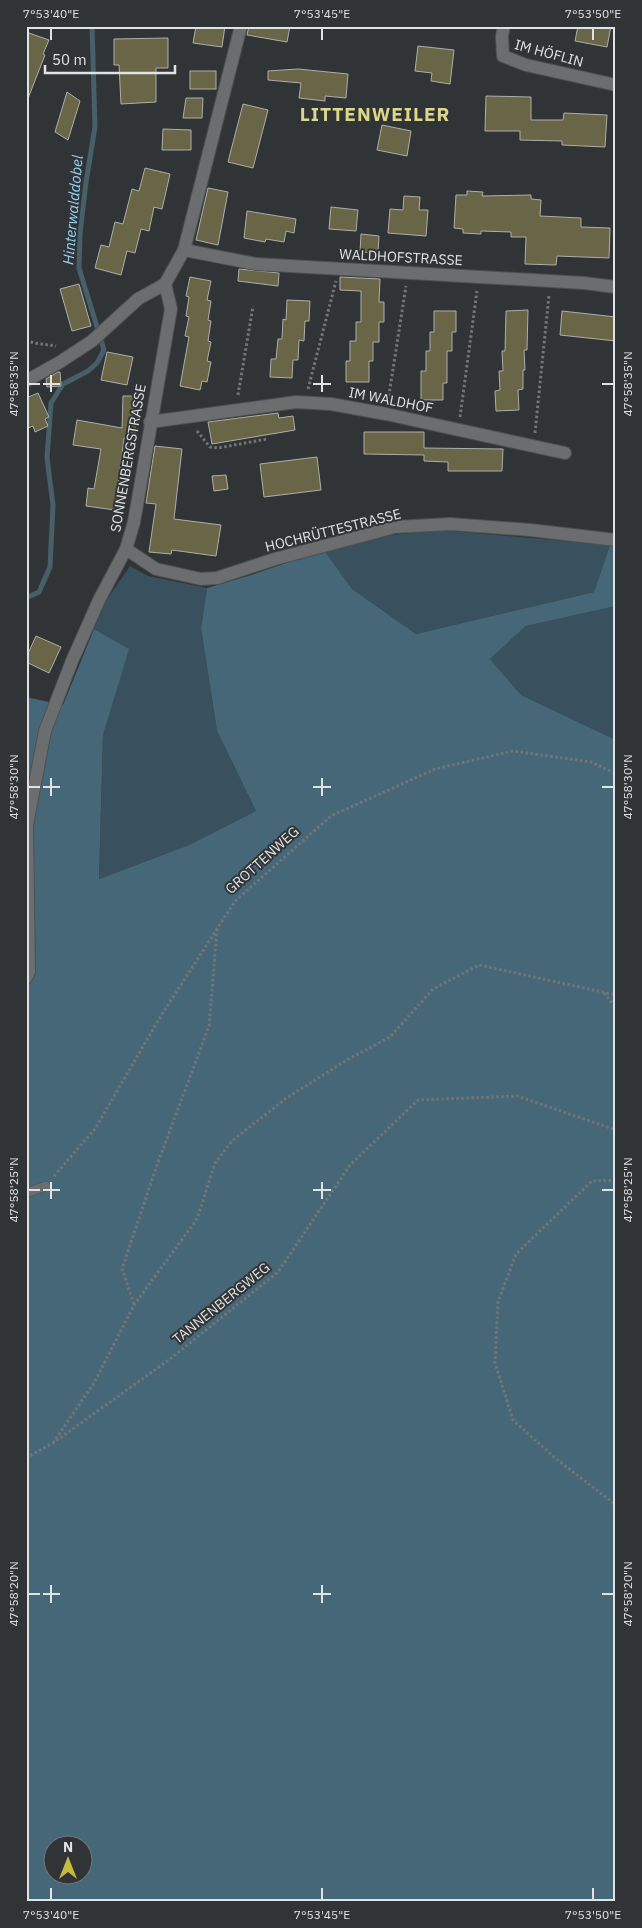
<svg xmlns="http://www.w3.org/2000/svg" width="642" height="1928" font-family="'IBM Plex Sans',sans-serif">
	<rect width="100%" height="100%" fill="#313436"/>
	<g fill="#39515e">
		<polygon points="440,530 610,545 594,592 416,634 352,589 324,550 392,535"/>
		<polygon points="130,566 148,576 207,588 201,628 217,731 256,811 189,845 99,879 103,735 128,649 94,629 106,601"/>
		<polygon points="616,606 616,740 521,695 490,659 526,626"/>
	</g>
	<path fill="#456778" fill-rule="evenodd" d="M610,545L616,547V606L526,626L490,659L521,695L616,740V1902H26V697L63,705L94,629L129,649L103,735L99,879L189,845L256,811L217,731L201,628L207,588L248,576L324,550L352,589L416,634L594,592ZM52,1846H82V1876H52Z"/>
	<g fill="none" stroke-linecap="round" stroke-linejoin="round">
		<polyline stroke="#465f69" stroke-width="5" points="26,598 39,592 50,567 53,505 47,458 51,403 63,384 88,371 97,363 104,350 79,268 80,234 86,182 95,127 92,26"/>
	</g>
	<g fill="#686646" stroke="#aeaeaa">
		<polygon points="196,26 225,26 222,47 193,43"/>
		<polygon points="249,26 290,26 287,42 247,35"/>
		<polygon points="578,26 611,26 607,47 575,41"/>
		<polygon points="26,32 49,40 43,54 45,55 27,101"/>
		<polygon points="168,38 168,68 156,68 156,102 121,104 119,65 114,65 114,39"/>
		<polygon points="418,46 454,50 450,84 431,81 432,73 415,71"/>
		<polygon points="298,69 348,74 346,98 325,96 325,101 299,98 301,83 268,80 268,71"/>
		<rect x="190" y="71" width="26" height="18"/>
		<polygon points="67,92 80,101 68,140 55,132"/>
		<polygon points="486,96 531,97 531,120 563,120 564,113 607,115 605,147 562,145 562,141 520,140 520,131 485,131"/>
		<polygon points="186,98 203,98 202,118 183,118"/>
		<polygon points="243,104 268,110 253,168 228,162"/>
		<polygon points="382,125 411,131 407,156 377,150"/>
		<polygon points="163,129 191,130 191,150 162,150"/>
		<polygon points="145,168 170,174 162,209 154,207 149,231 141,229 135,253 127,251 121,275 95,268 101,245 109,247 115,222 123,224 132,189 139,191"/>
		<polygon points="208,188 228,192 218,245 196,240"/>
		<polygon points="467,191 483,192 482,196 531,195 531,199 541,200 540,216 581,218 581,227 610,228 609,258 557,256 556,265 525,264 526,237 511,237 511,232 481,231 481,234 463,233 463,229 454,228 456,195 467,195"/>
		<polygon points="404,196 420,197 419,210 428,210 426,236 388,233 390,209 403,210"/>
		<polygon points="331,207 358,210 356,231 329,229"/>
		<polygon points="247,211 296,219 294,233 286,231 284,242 266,239 265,242 244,238"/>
		<polygon points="361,234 379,236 378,253 360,252"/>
		<polygon points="239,269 279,273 278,286 238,281"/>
		<polygon points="190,277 211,281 207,300 211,301 208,320 211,321 208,341 211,342 207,361 211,362 207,382 202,381 200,390 180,386 189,337 185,336 189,317 186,316 189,297 186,296"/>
		<polygon points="340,277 380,279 379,302 384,302 384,322 379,322 379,342 373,342 373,361 369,361 369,382 346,382 346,361 350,361 350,341 356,341 356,322 361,322 361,291 340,290"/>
		<polygon points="79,284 91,326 72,331 60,289"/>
		<polygon points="287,300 310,301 309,321 305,321 304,341 299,340 298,360 293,360 292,378 270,377 271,359 276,359 278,339 282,339 283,319 286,320"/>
		<polygon points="528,310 527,350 524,350 525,370 523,370 523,389 518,390 519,410 496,411 495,391 500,390 499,371 503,371 502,351 505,351 506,311"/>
		<polygon points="434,311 456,311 456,332 452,332 452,351 447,351 447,383 443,383 443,400 421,400 421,371 426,371 426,351 430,351 430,332 434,332"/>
		<polygon points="562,311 616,317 616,341 560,335"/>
		<polygon points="107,352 133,357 127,385 101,380"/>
		<polygon points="58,372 60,372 61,386 47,387 46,379"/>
		<polygon points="38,393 49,417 45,419 48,426 35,432 33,426 26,429 26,398"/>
		<polygon points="123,396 133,396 136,439 124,438 115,510 86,506 88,488 94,489 101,449 73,445 77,420 122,428"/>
		<polygon points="278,413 279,418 293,416 295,430 212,444 208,422"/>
		<polygon points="364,432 424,432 424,448 503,449 502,471 448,471 448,462 424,461 424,455 364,454"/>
		<polygon points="155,446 182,449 174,519 221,525 216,556 172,550 171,554 149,552 156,504 146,503"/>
		<polygon points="317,457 321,490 264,497 260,464"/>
		<polygon points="226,475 228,489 214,491 212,476"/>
		<polygon points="36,636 61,647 49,673 26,662 26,658"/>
	</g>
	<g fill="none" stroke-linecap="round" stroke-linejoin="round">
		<defs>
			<polyline id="lane" points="26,1193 46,1186"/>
			<g id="street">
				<polyline points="504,26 502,36 503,56 526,65 616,85"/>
				<polyline points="184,250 256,264 584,283 616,287"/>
				<polyline points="26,381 60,362 92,341 138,299 165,284"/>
				<polyline points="150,422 296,402 331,404 386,414 565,453"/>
				<polyline points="126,549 156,569 201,579 217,578 275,559 395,527 450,524 530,530 616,540"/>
				<polyline points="26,978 29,972 27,825 45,731 72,661 99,600 126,549 134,522 171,309 165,284 184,250 241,26"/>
			</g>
		</defs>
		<use href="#lane" stroke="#4d5052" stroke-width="10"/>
		<use href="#street" stroke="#4d5052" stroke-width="14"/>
		<g stroke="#737577" stroke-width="3" stroke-dasharray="2.5 2.5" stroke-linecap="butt">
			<polyline points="26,340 34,343 56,346"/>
			<polyline points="308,389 336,281"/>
			<polyline points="238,395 253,306"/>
			<polyline points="388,401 406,286"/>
			<polyline points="460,417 477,291"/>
			<polyline points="197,431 210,447 218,448 267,439"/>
			<polyline points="535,433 549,295"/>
			<polyline points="604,993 616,1008"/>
			<polyline points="54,1176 95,1129 159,1019 235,901 331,816 435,769 513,751 591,762 616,774"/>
			<polyline points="616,1180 592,1181 516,1254 498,1302 495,1363 513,1420 555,1458 616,1505"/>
			<polyline points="134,1304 122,1269 157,1165 209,1026 217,930"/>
			<polyline points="53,1443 94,1383 134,1305 197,1219 215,1163 232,1141 285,1099 347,1060 390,1037 433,989 479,965 616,995"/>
			<polyline points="26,1458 53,1443 170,1359 278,1272 350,1165 418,1100 517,1096 616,1130"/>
		</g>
		<use href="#lane" stroke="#6c6d6e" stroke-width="9"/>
		<use href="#street" stroke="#6c6d6e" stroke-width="12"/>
	</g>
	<path fill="none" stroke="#e0e2e3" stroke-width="2" d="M51,28V40M322,28V40M593,28V40M51,375V392M322,375V392M28,384H40M43,384H60M313,384H331M602,384H614M51,778V796M322,778V796M28,787H40M43,787H60M313,787H331M602,787H614M51,1182V1199M322,1182V1199M28,1190H40M43,1190H60M313,1190H331M602,1190H614M51,1585V1603M322,1585V1603M28,1594H40M43,1594H60M313,1594H331M602,1594H614M51,1888V1900M322,1888V1900M593,1888V1900"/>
	<g text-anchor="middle" stroke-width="4" stroke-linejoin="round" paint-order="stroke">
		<g font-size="14" fill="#e0e2e3" stroke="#313436">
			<text transform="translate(549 53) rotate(15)" y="5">IM HÖFLIN</text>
			<text transform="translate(401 257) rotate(3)" y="5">WALDHOFSTRASSE</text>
			<text transform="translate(391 400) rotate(11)" y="5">IM WALDHOF</text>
			<text transform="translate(128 458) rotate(-80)" y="5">SONNENBERGSTRASSE</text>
			<text transform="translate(333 530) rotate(-14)" y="5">HOCHRÜTTESTRASSE</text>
			<text transform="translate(262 860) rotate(-42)" y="5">GROTTENWEG</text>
			<text transform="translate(221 1303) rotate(-39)" y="5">TANNENBERGWEG</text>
		</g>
		<g font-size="15" font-style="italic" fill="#94d2f2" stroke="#313436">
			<text transform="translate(73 210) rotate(-85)" y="5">Hinterwalddobel</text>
		</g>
		<g font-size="19" font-weight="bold" letter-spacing="1" fill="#dcd889" stroke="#313436">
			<text x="375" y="121">LITTENWEILER</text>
		</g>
	</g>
	<rect width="642" height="1928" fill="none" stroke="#313436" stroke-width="55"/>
	<g transform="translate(68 1860)"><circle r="24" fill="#313436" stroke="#777a7b"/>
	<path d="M0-4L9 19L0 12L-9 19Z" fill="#c5bc3d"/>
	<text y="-8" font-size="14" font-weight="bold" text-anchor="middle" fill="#e0e2e3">N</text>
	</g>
	<path d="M45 65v8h130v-8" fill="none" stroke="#e0e2e3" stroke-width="2.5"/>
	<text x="52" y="65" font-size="15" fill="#e0e2e3" stroke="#313436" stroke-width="4" paint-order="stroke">50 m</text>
	<rect x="28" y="28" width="586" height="1872" fill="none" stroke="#e0e2e3" stroke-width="2"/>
	<g font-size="12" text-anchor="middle" fill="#e0e2e3">
		<text x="51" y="18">7°53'40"E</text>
		<text x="322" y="18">7°53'45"E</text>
		<text x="593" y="18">7°53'50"E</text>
		<text transform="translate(14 384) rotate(-90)" y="4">47°58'35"N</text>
		<text transform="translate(628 384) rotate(-90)" y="4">47°58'35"N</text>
		<text transform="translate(14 787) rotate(-90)" y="4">47°58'30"N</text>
		<text transform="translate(628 787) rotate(-90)" y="4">47°58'30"N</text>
		<text transform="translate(14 1190) rotate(-90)" y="4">47°58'25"N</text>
		<text transform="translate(628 1190) rotate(-90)" y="4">47°58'25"N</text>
		<text transform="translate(14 1594) rotate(-90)" y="4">47°58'20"N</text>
		<text transform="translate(628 1594) rotate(-90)" y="4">47°58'20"N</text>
		<text x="51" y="1919">7°53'40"E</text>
		<text x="322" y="1919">7°53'45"E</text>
		<text x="593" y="1919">7°53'50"E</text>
	</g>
</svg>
